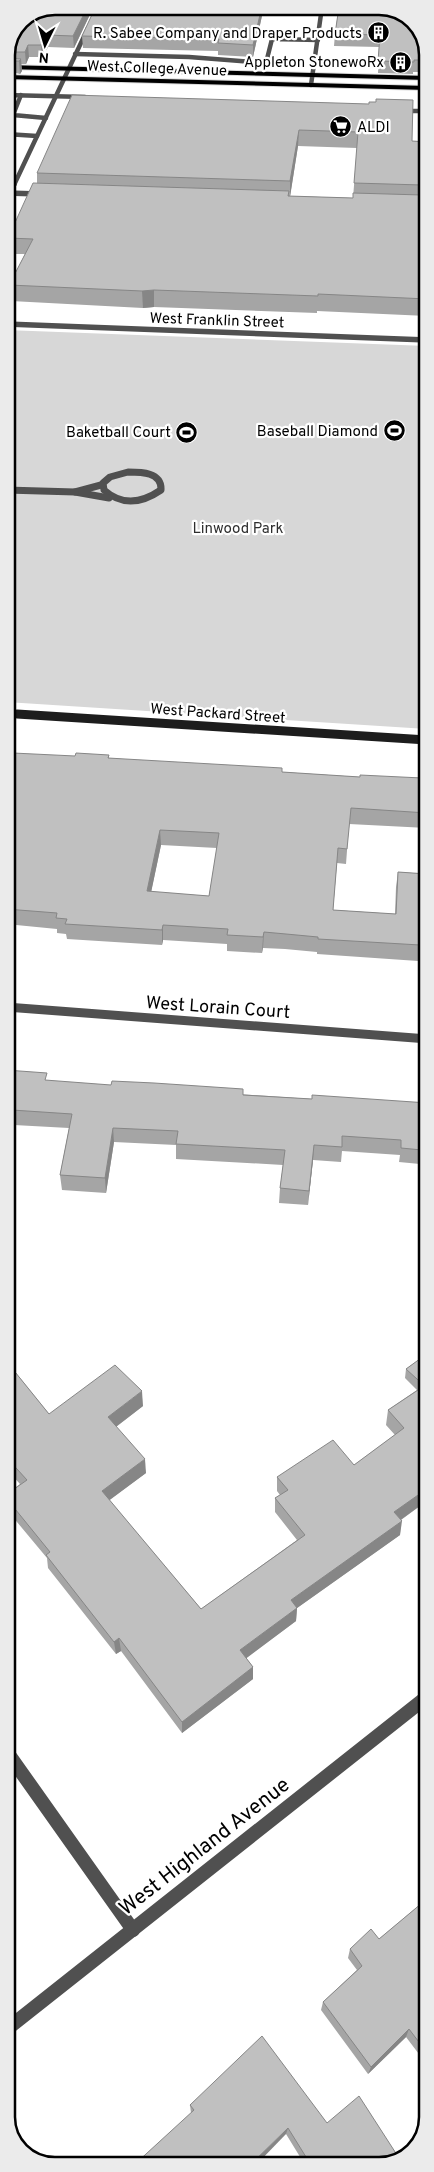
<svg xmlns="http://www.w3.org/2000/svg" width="434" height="2172" font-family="Overpass,sans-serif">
	<rect width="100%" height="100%" fill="#fff"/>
	<polygon fill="#d7d7d7" points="6,330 427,346 427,729 6,702"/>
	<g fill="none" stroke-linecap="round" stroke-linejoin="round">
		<defs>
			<g id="primary">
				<polygon points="6,65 427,76 427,80 6,69"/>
				<polygon points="6,75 427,86 427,90 6,79"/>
			</g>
		</defs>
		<use href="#primary" stroke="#dbdbdb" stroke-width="2"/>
		<g stroke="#505050" stroke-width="4.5">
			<polyline points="75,54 189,57 266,63 272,39 318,40"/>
			<polyline points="6,95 85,97"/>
			<polyline points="21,95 13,115 46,118"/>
			<polyline points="401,111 427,111"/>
			<polyline points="6,134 37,136"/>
		</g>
		<g stroke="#505050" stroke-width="7">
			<path d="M128,472C141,472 162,472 161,490C142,503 122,506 104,490L103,483L110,477Z"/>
			<polyline points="101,485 75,492 109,498"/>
			<polyline points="6,490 75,492"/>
		</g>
		<g stroke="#505050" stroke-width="4.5">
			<polyline points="311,85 322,7"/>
			<polyline points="14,185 88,28"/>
		</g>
		<g stroke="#505050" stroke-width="5.5">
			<polyline points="6,193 40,194"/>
			<polyline points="6,201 14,184"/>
			<polyline points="410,205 427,206"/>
			<polyline points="6,324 427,340"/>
		</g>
		<polyline stroke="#505050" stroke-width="9" points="6,1007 428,1039"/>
		<g stroke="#505050" stroke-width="14">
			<polyline points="7,1752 133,1930"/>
			<polyline points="7,2029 428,1696"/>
		</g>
		<polyline stroke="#1d1d1d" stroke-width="7" points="6,713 36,715"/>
		<polyline stroke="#1d1d1d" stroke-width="9" points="17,714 427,740"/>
		<use href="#primary" fill="#000" fill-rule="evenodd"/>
	</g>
	<g fill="#a5a5a5" fill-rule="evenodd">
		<polygon points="55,6 94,6 74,48 48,47 42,57 29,57 26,64 21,64 22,71 20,74 16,73 16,81 11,91 6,91 6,55 21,20"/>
		<polygon points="96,6 318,7 317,12 263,11 253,57 218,55 218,51 83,48 82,36"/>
		<polygon points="326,7 385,7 427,49 427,69 422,69 422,72 413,72 413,74 378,73 379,47 334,46 335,34 338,12 325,12"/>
		<path d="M369,104L412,141L427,142V187H422L421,195L422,263H427V316L317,311V313L154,307L143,308L11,301L9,285L25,254H9L8,238L37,183V173ZM298,146L357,148L353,198L290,196Z"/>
		<path d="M109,755V758L282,772L360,777L422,778V773H427V828L349,824L346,864L337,863L333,910L395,914L396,887L398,872L427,874V965L418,964V961L317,954V952L285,949L263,948L262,953L227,951V944L163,940L162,945L67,939L66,934L57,933V929L6,924V756H75ZM161,845L217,848L209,896L151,892Z"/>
		<polygon points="6,1070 48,1081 312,1099 428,1103 428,1170 420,1170 420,1164 399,1162 400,1155 342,1151 341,1162 313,1160 308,1205 279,1203 280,1188 283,1165 176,1159 176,1145 114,1142 106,1193 62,1190 60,1175 69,1128 14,1125 6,1161"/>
		<polygon points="428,1353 428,1500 401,1520 400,1535 297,1608 296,1621 246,1658 253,1667 253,1679 182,1733 121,1651 116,1654 48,1568 47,1558 7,1510 7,1494 20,1484 7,1470 7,1362 49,1414 143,1406 116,1427 146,1473 109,1500 201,1609 297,1540 275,1512 275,1498 280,1495 277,1491 277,1477 354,1465 395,1435 386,1425 388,1410 417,1390 405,1378 406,1369"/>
		<polygon points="428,1898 428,2066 406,2037 368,2074 321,2010 323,2002 357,1970 348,1958 350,1949 379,1939"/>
		<polygon points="190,2105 327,2123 385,2165 305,2165 286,2134 191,2113"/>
	</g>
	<g fill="#868686">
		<polygon points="88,6 94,6 74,48 73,36"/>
		<polygon points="262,6 264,6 263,11 253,57 253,45"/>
		<polygon points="47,35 48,47 42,57 41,45"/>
		<polygon points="28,45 29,57 26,64 25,52"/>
		<polygon points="21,59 22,71 20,74 19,61"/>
		<polygon points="15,69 16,81 11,91 10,79"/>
		<polygon points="299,130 298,146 290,197 290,181"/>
		<polygon points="154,290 154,307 143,308 142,291"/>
		<polygon points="160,830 161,845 148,907 147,891"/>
		<polygon points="163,925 163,940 162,945 162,930"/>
		<polygon points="264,932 263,948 262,953 263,937"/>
		<polygon points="12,1110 14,1125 6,1161 6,1136"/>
		<polygon points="113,1128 114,1142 106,1193 105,1178"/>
		<polygon points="314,1145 313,1160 308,1205 309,1191"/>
		<polygon points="142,1391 143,1406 109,1432 108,1417"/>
		<polygon points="145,1459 146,1473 103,1505 102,1491"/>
		<polygon points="428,1488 428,1500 392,1526 394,1512"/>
		<polygon points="402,1521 400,1535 290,1613 291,1600"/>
		<polygon points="297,1608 296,1621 240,1663 240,1650"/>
		<polygon points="119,1638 121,1651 116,1654 114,1642"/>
		<polygon points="253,1667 253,1679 182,1733 182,1722"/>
		<polygon points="409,2029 406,2037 368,2074 371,2067"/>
		<polygon points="288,2128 286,2134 256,2165 250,2165"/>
	</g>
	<g fill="#c0c0c0" stroke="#868686" fill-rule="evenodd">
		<polygon points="55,6 88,6 73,36 47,35 41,45 28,45 25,52 8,52 21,20"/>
		<polygon points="96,6 262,6 253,45 218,43 219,39 82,36"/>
		<polygon points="339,7 385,7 413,20 427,49 427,57 423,56 423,60 414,60 414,62 378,61 380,35 335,34"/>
		<polygon points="6,58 21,59 19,61 6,61"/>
		<polygon points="6,68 15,69 10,79 6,79"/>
		<polygon points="72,95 369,104 369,102 376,102 376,99 413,100 412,141 427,142 427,171 422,171 422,185 354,183 358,132 299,130 290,181 37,173"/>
		<polygon points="33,183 289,191 288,196 353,198 353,193 422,195 422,263 427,263 427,299 318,294 318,296 154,290 142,291 9,285 33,239 8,238"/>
		<path d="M13,753L75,756L76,753L109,755L108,758L282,768V772L360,777V775L422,778V773H427V813L351,808L347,849L338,848L333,910L396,914L398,872L427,874V949H420V945L318,939V937L286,934L264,932L263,937L227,935L228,929L163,925L162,930L65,924L67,919L56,918L57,913L6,909V756L12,757ZM160,830L219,833L209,896L147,891Z"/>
		<polygon points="6,1070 47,1073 45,1080 111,1085 112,1081 154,1083 243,1089 243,1095 312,1099 312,1095 428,1103 428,1156 422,1155 422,1150 401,1148 401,1140 342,1136 342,1147 314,1145 309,1191 280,1188 285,1150 176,1144 178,1131 113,1128 105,1178 60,1175 72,1114 12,1110 6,1136"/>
		<polygon points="428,1353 428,1389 406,1369"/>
		<polygon points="7,1362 49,1414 115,1365 142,1391 108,1417 145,1459 102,1491 201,1609 305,1535 275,1498 288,1490 277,1477 333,1440 354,1465 404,1428 388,1410 424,1386 428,1389 428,1488 394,1512 402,1521 291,1600 297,1608 240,1650 253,1667 182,1722 119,1638 114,1642 46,1555 50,1552 7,1499 7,1494 27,1480 7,1458"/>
		<polygon points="428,1898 428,2054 409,2029 371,2067 323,2002 362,1966 350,1949 371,1929 379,1939"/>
		<polygon points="262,2036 327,2123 359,2096 399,2158 385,2165 311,2165 288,2128 250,2165 134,2165 194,2110 190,2105"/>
	</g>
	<defs>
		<symbol id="building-disc" viewBox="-11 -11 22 22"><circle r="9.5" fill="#000" stroke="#fff"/><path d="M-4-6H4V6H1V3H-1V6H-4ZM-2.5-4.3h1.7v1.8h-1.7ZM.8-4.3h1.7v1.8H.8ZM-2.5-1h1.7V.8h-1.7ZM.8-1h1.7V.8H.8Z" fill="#fff"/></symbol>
		<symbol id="supermarket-disc" viewBox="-11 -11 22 22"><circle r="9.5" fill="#000" stroke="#fff"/><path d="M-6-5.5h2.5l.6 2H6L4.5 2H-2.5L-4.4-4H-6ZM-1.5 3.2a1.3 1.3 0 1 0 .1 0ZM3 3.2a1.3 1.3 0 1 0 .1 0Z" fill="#fff"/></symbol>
		<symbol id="stadium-disc" viewBox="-11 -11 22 22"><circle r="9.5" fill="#000" stroke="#fff"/><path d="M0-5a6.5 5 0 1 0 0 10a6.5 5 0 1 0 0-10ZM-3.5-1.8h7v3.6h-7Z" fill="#fff"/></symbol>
	</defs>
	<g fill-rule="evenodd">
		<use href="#building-disc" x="366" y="20" width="25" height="25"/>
		<use href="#building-disc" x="388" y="50" width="25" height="25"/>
		<use href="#supermarket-disc" x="328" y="114" width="25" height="25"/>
		<use href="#stadium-disc" x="382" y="418" width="25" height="25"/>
		<use href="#stadium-disc" x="174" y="420" width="25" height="25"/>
	</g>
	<g text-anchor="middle" stroke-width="4.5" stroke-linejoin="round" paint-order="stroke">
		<g font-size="15" fill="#000" stroke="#fff" text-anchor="end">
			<text x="362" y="38">R. Sabee Company and Draper Products</text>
			<text x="384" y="67">Appleton StonewoRx</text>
			<text x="357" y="132" text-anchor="start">ALDI</text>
			<text x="378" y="436">Baseball Diamond</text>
			<text x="171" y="437">Baketball Court</text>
		</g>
		<g font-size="15" fill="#000" stroke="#fff">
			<text transform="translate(157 68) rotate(2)" y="5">West College Avenue</text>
			<text transform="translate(217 320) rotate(2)" y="5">West Franklin Street</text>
			<text transform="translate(218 713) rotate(4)" y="5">West Packard Street</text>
		</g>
		<g font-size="15" fill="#2e2e2e" stroke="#fff">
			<text x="238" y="533">Linwood Park</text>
		</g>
		<g font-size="18" fill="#000" stroke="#fff">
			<text transform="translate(218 1007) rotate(4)" y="6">West Lorain Court</text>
		</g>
		<g font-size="21" fill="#000" stroke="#fff">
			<text transform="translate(204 1846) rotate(-38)" y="7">West Highland Avenue</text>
		</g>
	</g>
	<path d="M0 0H434V2172H0ZM55 15H379A40 40 0 0 1 419 55V2117A40 40 0 0 1 379 2157H55A40 40 0 0 1 15 2117V55A40 40 0 0 1 55 15Z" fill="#ebebeb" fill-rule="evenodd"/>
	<path fill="none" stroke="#000" stroke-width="2.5" d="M55 15H379A40 40 0 0 1 419 55V2117A40 40 0 0 1 379 2157H55A40 40 0 0 1 15 2117V55A40 40 0 0 1 55 15Z"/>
	<g transform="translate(45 45) rotate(185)" stroke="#ffffff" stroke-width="4" paint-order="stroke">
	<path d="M0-4L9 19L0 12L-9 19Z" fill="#000000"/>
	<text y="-8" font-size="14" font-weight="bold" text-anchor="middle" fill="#000000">N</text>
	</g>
</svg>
